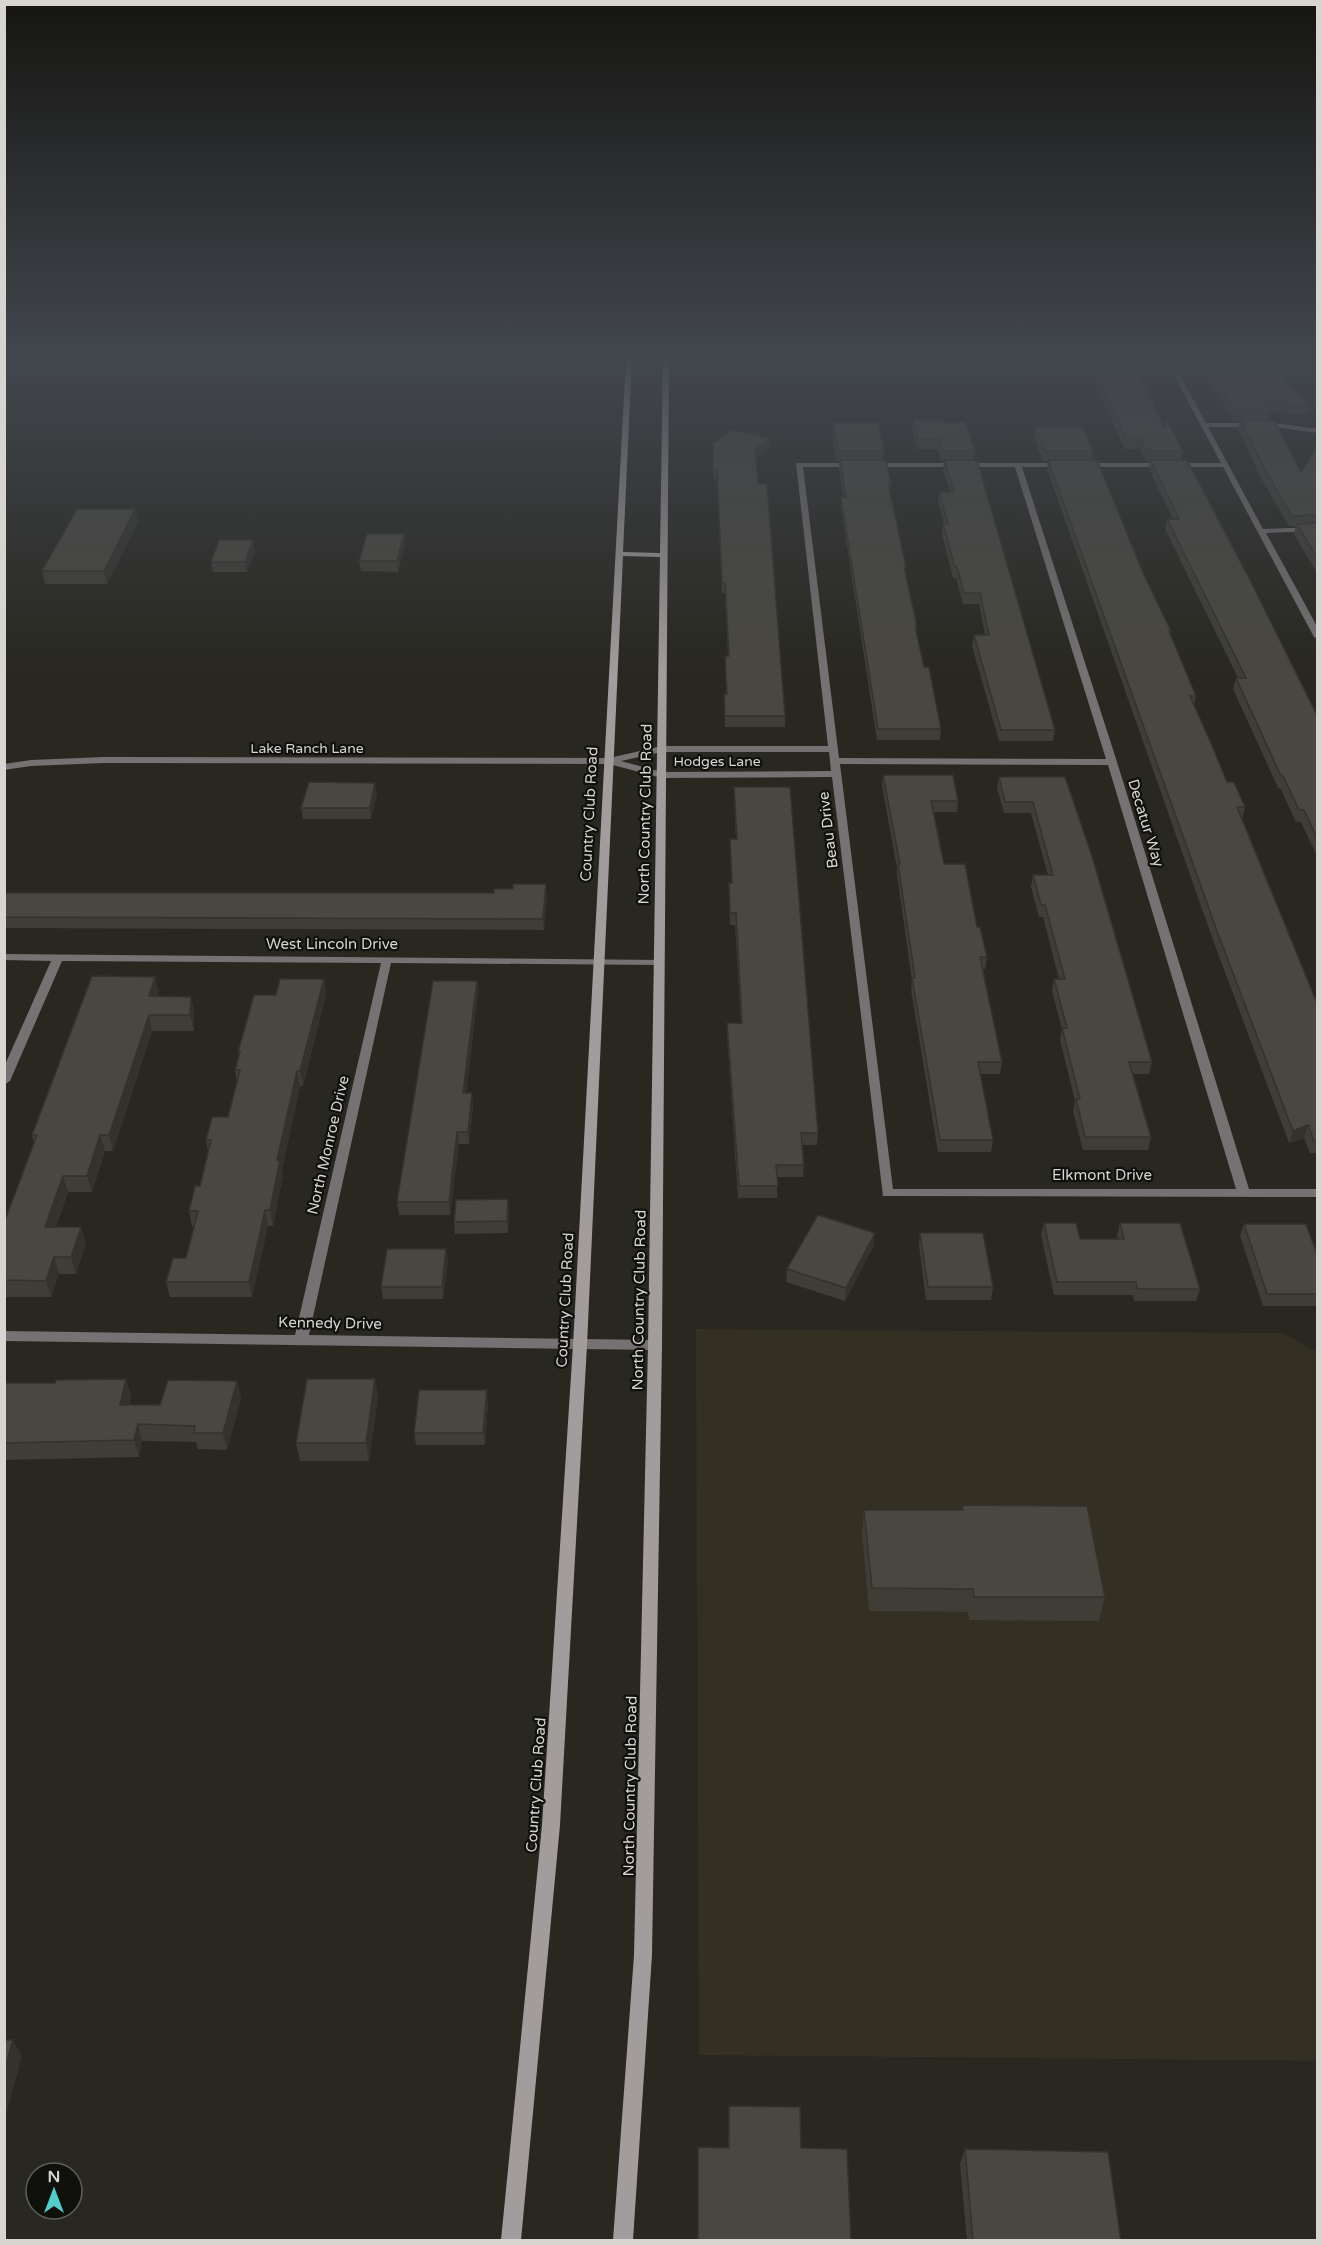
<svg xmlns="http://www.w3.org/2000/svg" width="1322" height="2245" font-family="'Varela Round',sans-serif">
	<rect width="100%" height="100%" fill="#282720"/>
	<polygon fill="#333023" points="696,1329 1283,1333 1317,1352 1317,2061 699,2055"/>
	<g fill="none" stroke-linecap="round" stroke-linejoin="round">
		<g fill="#767172" fill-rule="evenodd">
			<polygon points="1178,375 1181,377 1206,423 1274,423 1318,429 1318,433 1274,427 1208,427 1263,529 1318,527 1318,531 1266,533 1318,628 1318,639 1314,637 1223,467 1084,467 1080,465 1084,463 1221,463 1175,377"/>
			<path d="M796,463H854L858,465L854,467H803L839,758L1106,759L1015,467H871L867,465L871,463H1067L1068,465L1064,467H1022L1117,762L1249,1189H1318V1197L883,1196L832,777L662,778L609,764L104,763L31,766L4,770V764L31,760L104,757L609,758L662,746H828ZM662,752H829L831,771L662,772L621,761ZM840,764L1108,765L1236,1189H893Z"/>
			<polygon points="4,954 663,960 664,962 659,965 391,963 309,1335 655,1340 660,1341 662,1345 660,1349 655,1350 4,1341 4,1331 295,1335 381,963 62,961 10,1081 4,1085 4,1067 51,961 4,960"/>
		</g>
		<polygon fill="#a39c9d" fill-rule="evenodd" points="626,359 632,359 623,552 660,553 663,359 669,359 662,1345 652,1955 633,2240 613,2240 634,1955 648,1345 660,557 623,556 587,1345 560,1825 521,2240 501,2240 542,1825 573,1345"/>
	</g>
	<g fill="#3f3d36">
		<polygon points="1205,362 1309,406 1307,415 1270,411 1268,420 1301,472 1317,447 1317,573 1294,534 1296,526 1289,526 1261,478 1238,429 1240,421 1234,421 1203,371"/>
		<polygon points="1096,375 1165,427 1183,451 1181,460 1317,715 1317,856 1301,822 1296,822 1280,788 1278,788 1233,689 1236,678 1238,678 1165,529 1167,519 1173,519 1149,469 1150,461 1145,461 1139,449 1125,449 1095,384"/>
		<polygon points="913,420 945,422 975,451 974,460 1055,730 1053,741 999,741 972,646 974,635 985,635 979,604 963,604 956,578 953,578 942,534 943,524 944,524 938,501 939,492 950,492 943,469 944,461 941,461 938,449 917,449 912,429"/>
		<polygon points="833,422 884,451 883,460 891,483 890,493 906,567 905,573 917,626 916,633 924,667 941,729 940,740 877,740 841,507 841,497 844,497 839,469 839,461 837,461 832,431"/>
		<polygon points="1035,427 1093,451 1092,460 1144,575 1171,631 1170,635 1196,696 1194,705 1227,782 1245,807 1242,819 1317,1003 1317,1153 1310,1153 1304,1138 1289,1143 1214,943 1047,469 1048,461 1043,461 1034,437"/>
		<polygon points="770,438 770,448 756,458 758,484 785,716 785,727 725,727 724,694 726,694 725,656 728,656 725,593 722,593 717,479 713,479 713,444"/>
		<polygon points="135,509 138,522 107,584 45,584 42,571"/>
		<polygon points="404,534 405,545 398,572 361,571 359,561"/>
		<polygon points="253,540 255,551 247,572 213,572 211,562"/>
		<polygon points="883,775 958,801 957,812 934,812 944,864 977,927 987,957 985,969 983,969 1002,1062 1000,1074 980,1074 993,1140 991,1152 938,1152 911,990 912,980 897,875 897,868 882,786"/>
		<polygon points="999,777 1065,777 1152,1062 1149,1074 1133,1074 1151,1137 1148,1150 1083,1150 1073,1111 1075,1101 1060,1040 1062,1029 1052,991 1054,979 1059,979 1043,917 1039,917 1031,887 1033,875 1048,875 1031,813 1004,813 997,788"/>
		<polygon points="734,787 818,1133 817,1145 802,1145 804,1165 803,1177 777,1177 777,1198 738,1198 727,1035 727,1023 741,1023 735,925 730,925 729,895 729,883 731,883 730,839 736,839 734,798"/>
		<polygon points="377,794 371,819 303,819 301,808"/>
		<polygon points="4,893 547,895 544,930 4,928"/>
		<polygon points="324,979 326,994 303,1086 300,1086 282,1169 283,1175 273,1226 268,1226 252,1297 170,1297 166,1282 186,1258 194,1227 192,1227 189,1211 200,1186 208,1151 206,1140 228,1117 237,1082 235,1070 239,1056 238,1052 276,995"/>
		<polygon points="477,981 478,993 466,1093 473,1106 469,1144 459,1144 450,1215 399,1215 397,1202"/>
		<polygon points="159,992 158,996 191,997 194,1013 194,1031 152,1031 113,1151 105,1151 92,1192 68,1192 56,1227 86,1243 76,1274 59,1274 51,1297 4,1297 4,1223 34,1143 32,1135"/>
		<polygon points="508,1199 509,1211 508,1233 455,1234 454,1222"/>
		<polygon points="1044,1223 1080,1239 1118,1239 1117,1236 1120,1223 1200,1289 1196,1301 1134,1301 1133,1295 1054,1295 1041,1235"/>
		<polygon points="1244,1224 1317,1254 1317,1306 1263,1306 1240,1236"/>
		<polygon points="920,1233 993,1287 991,1300 926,1300 919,1245"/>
		<polygon points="874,1245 845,1301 786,1282 787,1269"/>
		<polygon points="448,1261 443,1299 383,1299 381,1287"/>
		<polygon points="126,1379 131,1396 129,1405 160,1405 237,1381 241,1398 227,1450 198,1449 196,1442 142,1441 139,1457 4,1460 4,1383 55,1383"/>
		<polygon points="375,1379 378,1398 369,1461 300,1461 296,1443"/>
		<polygon points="488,1403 485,1445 416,1445 414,1433"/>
		<polygon points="962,1505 1105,1597 1099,1621 969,1620 968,1612 869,1611 862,1533 864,1510 961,1510"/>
		<polygon points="729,2106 801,2148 851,2241 698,2241 698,2147 728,2148"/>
		<polygon points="965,2149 1121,2241 967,2241 960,2164"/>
	</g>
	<g fill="#33322c">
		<polygon points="770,438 770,448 755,459 755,449"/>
		<polygon points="135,509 138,522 107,584 104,571"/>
		<polygon points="404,534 405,545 398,572 397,561"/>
		<polygon points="253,540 255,551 247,572 245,562"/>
		<polygon points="375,783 377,794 371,819 370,808"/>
		<polygon points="546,884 547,895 544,930 543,919"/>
		<polygon points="155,977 159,992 152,1012 149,996"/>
		<polygon points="324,979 326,994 303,1086 300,1071"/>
		<polygon points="477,981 478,993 464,1106 463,1093"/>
		<polygon points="191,997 194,1013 194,1031 190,1015"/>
		<polygon points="149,1015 152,1031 113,1151 109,1135"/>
		<polygon points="297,1071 300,1086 282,1169 283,1175 273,1226 270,1210 277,1160"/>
		<polygon points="472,1093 473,1106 469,1144 468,1132"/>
		<polygon points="1308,1125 1304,1138 1289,1143 1293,1131"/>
		<polygon points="457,1132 459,1144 450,1215 449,1202"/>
		<polygon points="100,1135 105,1151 92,1192 87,1176"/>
		<polygon points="63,1176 68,1192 50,1243 45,1227"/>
		<polygon points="508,1199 509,1211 508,1233 507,1221"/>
		<polygon points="265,1210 268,1226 252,1297 249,1282"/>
		<polygon points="81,1227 86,1243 76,1274 71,1257"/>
		<polygon points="875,1233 874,1245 845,1301 846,1288"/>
		<polygon points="446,1249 448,1261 443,1299 442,1287"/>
		<polygon points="54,1257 59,1274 51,1297 46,1281"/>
		<polygon points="126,1379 131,1396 125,1422 120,1405"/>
		<polygon points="375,1379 378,1398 369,1461 366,1443"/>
		<polygon points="237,1381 241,1398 227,1450 223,1433"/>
		<polygon points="487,1390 488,1403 485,1445 483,1433"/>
		<polygon points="138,1424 142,1441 139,1457 134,1440"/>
		<polygon points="13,2040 22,2056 4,2123 4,2072"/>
	</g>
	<g fill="#49473f" stroke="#33322c" stroke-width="1.5">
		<polygon points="1210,359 1266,359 1309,406 1264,401 1270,411 1236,411 1205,362"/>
		<polygon points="1096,375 1139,375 1165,428 1166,419 1183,451 1147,451 1141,440 1127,440"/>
		<polygon points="913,420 945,420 945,422 965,422 975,451 942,451 939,439 918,439"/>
		<polygon points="1240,420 1274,420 1301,472 1317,447 1317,515 1292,516 1264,468"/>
		<polygon points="833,422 878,422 884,451 838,451"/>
		<polygon points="1035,427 1083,427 1093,451 1045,451"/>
		<polygon points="732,430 770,438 755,449 758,484 767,484 785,716 725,716 724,694 727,694 725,656 729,656 725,583 722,583 717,469 713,469 713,444"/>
		<polygon points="840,460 886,460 891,483 888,483 906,567 904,567 917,626 915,626 924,667 929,667 941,729 878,729 841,497 846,497"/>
		<polygon points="944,460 977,460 1055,730 1001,730 974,635 989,635 980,593 964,593 957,567 955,567 943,524 948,524 939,492 954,492"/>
		<polygon points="1048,460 1097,460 1144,575 1171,631 1169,631 1196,696 1190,696 1211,743 1227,782 1234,782 1245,807 1237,807 1317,1003 1317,1141 1314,1141 1308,1125 1293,1131 1217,931"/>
		<polygon points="1151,460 1187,460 1251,582 1317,715 1317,838 1304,810 1299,810 1283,776 1281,776 1236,678 1246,678 1167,519 1179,519"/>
		<polygon points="77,509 135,509 104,571 42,571"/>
		<polygon points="1317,523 1317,558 1297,524"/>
		<polygon points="367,534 404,534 397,561 359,561"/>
		<polygon points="219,540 253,540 245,562 211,562"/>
		<polygon points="883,775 953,775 958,801 931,801 944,864 965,864 977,927 980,927 987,957 980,957 1002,1062 978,1062 993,1140 940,1140 912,978 915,978 898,864 900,864"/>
		<polygon points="999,777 1065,777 1092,856 1152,1062 1129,1062 1151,1137 1085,1137 1076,1099 1080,1099 1062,1028 1067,1028 1054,979 1065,979 1045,905 1041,905 1033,875 1053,875 1033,802 1005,802"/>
		<polygon points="309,782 375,783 370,808 301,808"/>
		<polygon points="734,787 790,787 818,1133 801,1133 804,1165 776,1165 778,1186 739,1186 727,1023 742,1023 736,913 730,913 729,883 732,883 730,839 737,839"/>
		<polygon points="513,884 546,884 543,919 4,917 4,893 494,893 494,889 513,889"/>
		<polygon points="92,976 155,977 149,996 191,997 190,1015 149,1015 109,1135 100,1135 87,1176 63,1176 45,1227 81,1227 71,1257 54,1257 46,1281 4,1280 4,1223 37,1135 32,1135"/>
		<polygon points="280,979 324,979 300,1071 297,1071 277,1160 280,1160 270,1210 265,1210 249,1282 166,1282 173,1258 186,1258 198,1211 189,1211 195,1186 200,1186 211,1140 206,1140 212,1117 228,1117 240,1070 235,1070 240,1052 238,1052 254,995 276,995"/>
		<polygon points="433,981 477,981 463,1093 472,1093 468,1132 457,1132 449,1202 397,1202"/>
		<polygon points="508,1199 507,1221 454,1222 456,1200"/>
		<polygon points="818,1215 875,1233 846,1288 787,1269"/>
		<polygon points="1044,1223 1076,1223 1080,1239 1124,1239 1120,1223 1180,1223 1200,1289 1137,1289 1136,1282 1057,1282"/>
		<polygon points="1244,1224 1306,1224 1317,1254 1317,1294 1267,1294"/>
		<polygon points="920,1233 983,1233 993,1287 928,1287"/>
		<polygon points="387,1249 446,1249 442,1287 381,1287"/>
		<polygon points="126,1379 120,1405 160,1405 168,1380 237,1381 223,1433 194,1433 195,1426 138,1424 134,1440 4,1443 4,1383 55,1383 56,1380"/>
		<polygon points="307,1379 375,1379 366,1443 296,1443"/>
		<polygon points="419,1390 487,1390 483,1433 414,1433"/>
		<polygon points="962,1505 1087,1506 1105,1597 974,1597 973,1589 872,1588 864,1510 963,1510"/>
		<polygon points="4,2040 13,2040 4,2072"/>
		<polygon points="729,2106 800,2107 801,2148 847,2149 851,2241 698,2241 698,2147 729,2148"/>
		<polygon points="965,2149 1108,2152 1121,2241 973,2241"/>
	</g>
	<linearGradient id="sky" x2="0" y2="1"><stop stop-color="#161512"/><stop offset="0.53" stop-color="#42474e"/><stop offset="1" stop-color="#42474e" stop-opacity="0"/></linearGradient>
	<rect width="1322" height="674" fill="url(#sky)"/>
	<g text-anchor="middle" stroke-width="4.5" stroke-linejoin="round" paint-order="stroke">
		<g font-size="14" fill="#d6d5d0" stroke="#10100c">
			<text x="307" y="753">Lake Ranch Lane</text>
			<text x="717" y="766">Hodges Lane</text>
		</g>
		<g font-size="15" fill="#d6d5d0" stroke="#10100c">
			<text transform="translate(589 814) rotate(-87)" y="5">Country Club Road</text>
			<text transform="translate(645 814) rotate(-89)" y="5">North Country Club Road</text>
			<text transform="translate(1146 823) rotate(73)" y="5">Decatur Way</text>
			<text transform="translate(828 830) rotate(-97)" y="5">Beau Drive</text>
			<text x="332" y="949">West Lincoln Drive</text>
			<text transform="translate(328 1145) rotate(-77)" y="5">North Monroe Drive</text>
			<text x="1102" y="1180">Elkmont Drive</text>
			<text transform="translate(565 1300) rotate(-87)" y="5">Country Club Road</text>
			<text transform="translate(639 1300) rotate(-89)" y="5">North Country Club Road</text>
			<text transform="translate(330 1323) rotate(1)" y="5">Kennedy Drive</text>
			<text transform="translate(536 1785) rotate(-86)" y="5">Country Club Road</text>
			<text transform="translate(630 1786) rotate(-89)" y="5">North Country Club Road</text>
		</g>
	</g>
	<rect width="1322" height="2245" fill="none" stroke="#d6d5d0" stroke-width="12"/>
	<g transform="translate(54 2191)"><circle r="28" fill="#10100c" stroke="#5f5f5a" stroke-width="1.5"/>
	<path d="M0-4.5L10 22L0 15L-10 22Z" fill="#53cdcb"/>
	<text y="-9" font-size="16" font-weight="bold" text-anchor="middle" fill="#d6d5d0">N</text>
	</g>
</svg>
